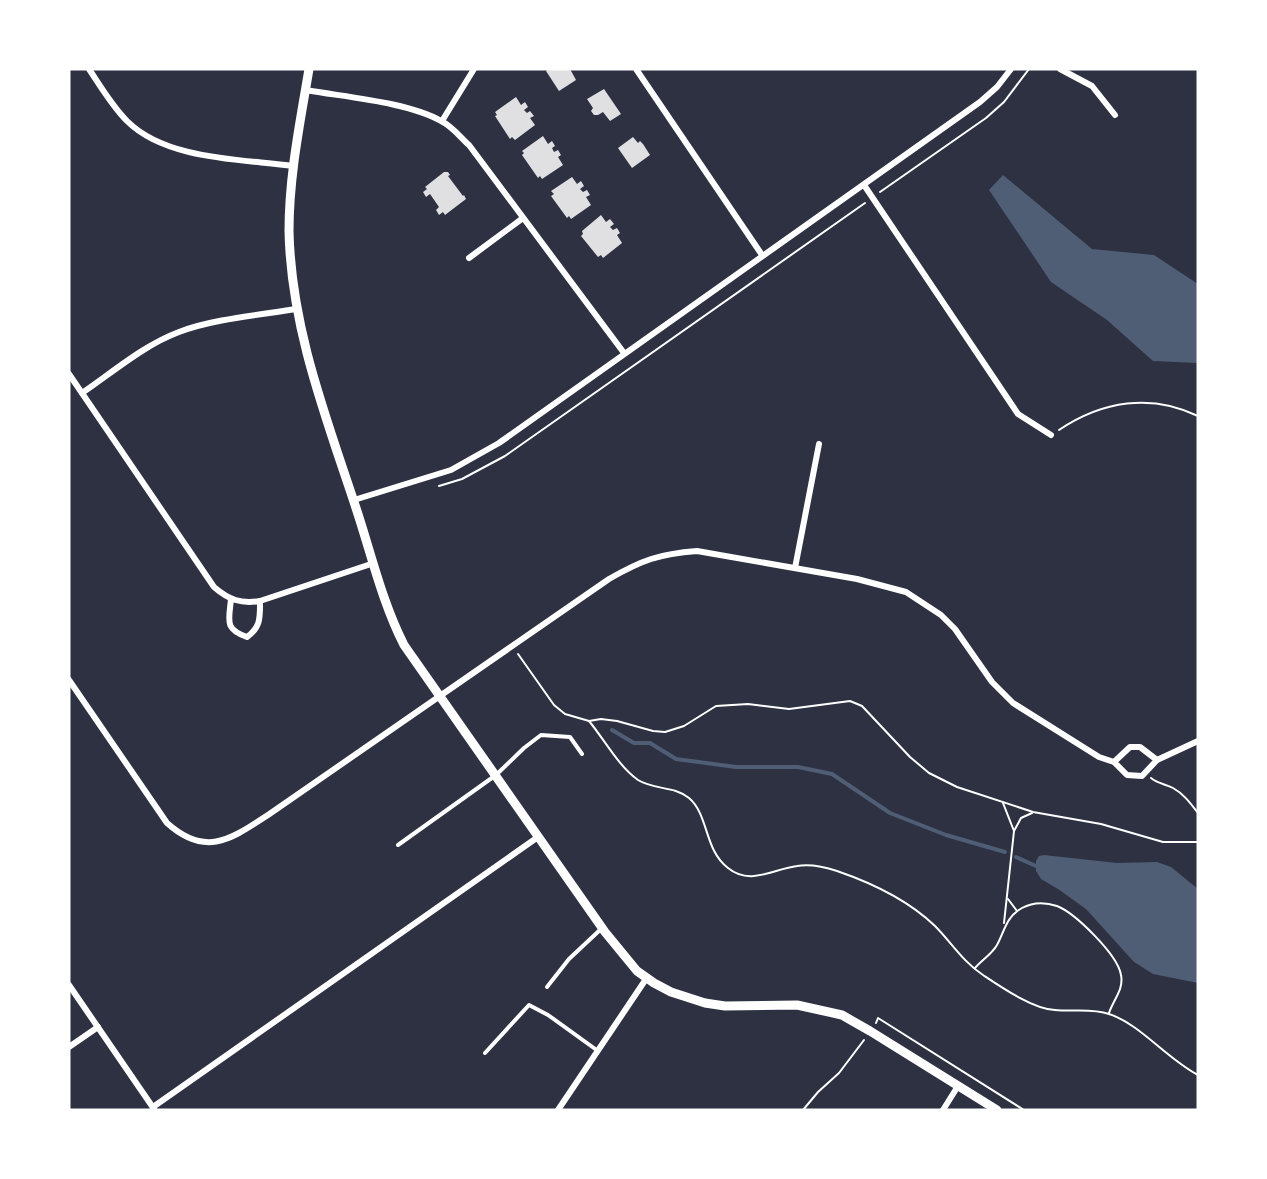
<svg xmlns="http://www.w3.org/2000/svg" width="1267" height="1179" font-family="Barlow,sans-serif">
	<rect width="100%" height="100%" fill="#2d3142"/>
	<g fill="#4f5d75">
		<polygon points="1003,175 1092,249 1154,255 1198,284 1198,361 1196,363 1153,361 1107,320 1051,282 989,190"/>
		<polygon points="1044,855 1117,863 1157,862 1171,867 1198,889 1198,983 1153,974 1134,962 1086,909 1058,889 1041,879 1036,871 1036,861 1039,856"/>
	</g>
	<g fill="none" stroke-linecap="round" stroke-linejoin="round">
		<g stroke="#4f5d75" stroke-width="4">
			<polyline points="612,730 634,743 650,743 676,759 736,767 798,767 832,774 890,813 946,835 1005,852"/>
			<polyline points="1016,857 1036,866"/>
		</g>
	</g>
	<g fill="#e0e0e3">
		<polygon points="549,69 570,69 576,80 559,91 546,71"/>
		<polygon points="604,89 621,114 610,121 603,112 598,115 594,115 591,111 593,108 587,99"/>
		<polygon points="516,97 521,105 525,102 528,107 524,110 527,113 530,111 534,116 530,118 535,125 515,140 512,137 510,139 495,116 497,115 495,112"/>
		<polygon points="543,136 548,144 552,141 555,146 552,148 554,152 558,150 561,155 558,157 563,165 542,179 540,176 538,178 522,155 524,153 522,151"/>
		<polygon points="633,137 638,143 640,141 643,144 650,155 632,168 618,148"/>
		<polygon points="444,172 448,172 450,175 448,176 463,196 464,195 466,199 445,215 443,212 439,215 436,210 439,207 430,194 426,197 423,192 427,189 425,187"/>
		<polygon points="572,177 577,184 581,181 584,186 580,189 583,192 587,190 590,195 586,197 591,205 571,219 569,216 567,218 551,196 554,194 551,191"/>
		<polygon points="601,215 606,222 610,219 614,224 610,227 613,230 617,228 620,233 617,235 622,243 603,258 601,255 598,257 581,236 583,234 582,231"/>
	</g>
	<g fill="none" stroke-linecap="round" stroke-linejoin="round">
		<g stroke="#fff" stroke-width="2">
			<polyline points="880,192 986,118 1004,102 1029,69"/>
			<path d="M1059,430C1102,401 1151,393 1198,416"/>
			<polyline points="439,486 462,479 505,456 865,203"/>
			<polyline points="518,654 554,705 565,714 589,721"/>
			<path d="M1151,778C1158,784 1166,784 1173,788C1184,794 1191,804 1198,813"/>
			<polyline points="1003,803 1014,831"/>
			<path d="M1198,842H1163L1101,824L1033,812L957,787L929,773L910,757L862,706L850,701L789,709L748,704L716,706L684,726L665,732L653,731L617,721L601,719L589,721C604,739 619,767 638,780C654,790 675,786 689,798C709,815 704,850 728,868C750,886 773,869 797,866C810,864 825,867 837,871C872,883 908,900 935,926C951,942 963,962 983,975C1001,987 1033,1009 1055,1010C1073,1012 1092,1008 1109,1014C1140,1024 1167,1059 1198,1075"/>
			<polyline points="1008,899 1017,911"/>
			<polyline points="1004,923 1014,831 1021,818 1032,813"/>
			<path d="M975,968C982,960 992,954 997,945C1005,930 1006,917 1022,908C1033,902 1045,902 1057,906C1075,913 1118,955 1121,975C1124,990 1113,1000 1109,1013"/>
			<polyline points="876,1023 878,1018 1024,1110"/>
			<polyline points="803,1110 818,1092 839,1073 864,1040"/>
		</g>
		<g stroke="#fff" stroke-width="4">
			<polyline points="398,845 496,775 524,748 541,735 570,737 582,754"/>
			<polyline points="547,987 569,959 601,929"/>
			<polyline points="485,1053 529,1005 548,1015 598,1051"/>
		</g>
		<g stroke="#fff" stroke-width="6">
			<path d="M89,69C101,87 112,106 127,121C166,160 241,159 293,166"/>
			<polyline points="636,69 762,255"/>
			<polyline points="1060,69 1092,86 1115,115"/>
			<path d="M306,90C344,97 408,102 441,121C452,126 460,137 469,145L624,353"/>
			<polyline points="442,121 474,69"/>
			<polyline points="864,185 1018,414 1051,435"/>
			<polyline points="469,258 523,218"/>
			<path d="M69,374L214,587C229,600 241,604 260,601L374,563"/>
			<path d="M82,393C113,372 144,345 179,332C213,319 260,315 296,309"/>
			<polyline points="354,500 451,470 499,443 980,102 997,87 1011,69"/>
			<polyline points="795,568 819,444"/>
			<path d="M231,599C229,621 224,629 247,637C261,627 260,617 260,601"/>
			<path d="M69,680L167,823C206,858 231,839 268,815L609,579C642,560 659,554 697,551L857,579L906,592L941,615L955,629L992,682L1013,703L1099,757L1114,762"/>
			<polygon points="1130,747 1140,747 1157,760 1142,776 1127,775 1114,762"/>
			<polyline points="1157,760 1198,741"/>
			<polyline points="69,985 154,1109"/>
			<polyline points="69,1047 98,1027"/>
			<polyline points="153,1107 538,837"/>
			<polyline points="558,1110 646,979"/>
			<polyline points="943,1110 958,1086"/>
		</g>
		<path stroke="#fff" stroke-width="9" d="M309,69C300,123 289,176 289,231C291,328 326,417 356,508C371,553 382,602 404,645L605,932L637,971L654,983L671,992L705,1003L725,1006L797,1005L842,1015L870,1031L997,1110"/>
	</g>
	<rect width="1267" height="1179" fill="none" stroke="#ffffff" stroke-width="141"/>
</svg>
